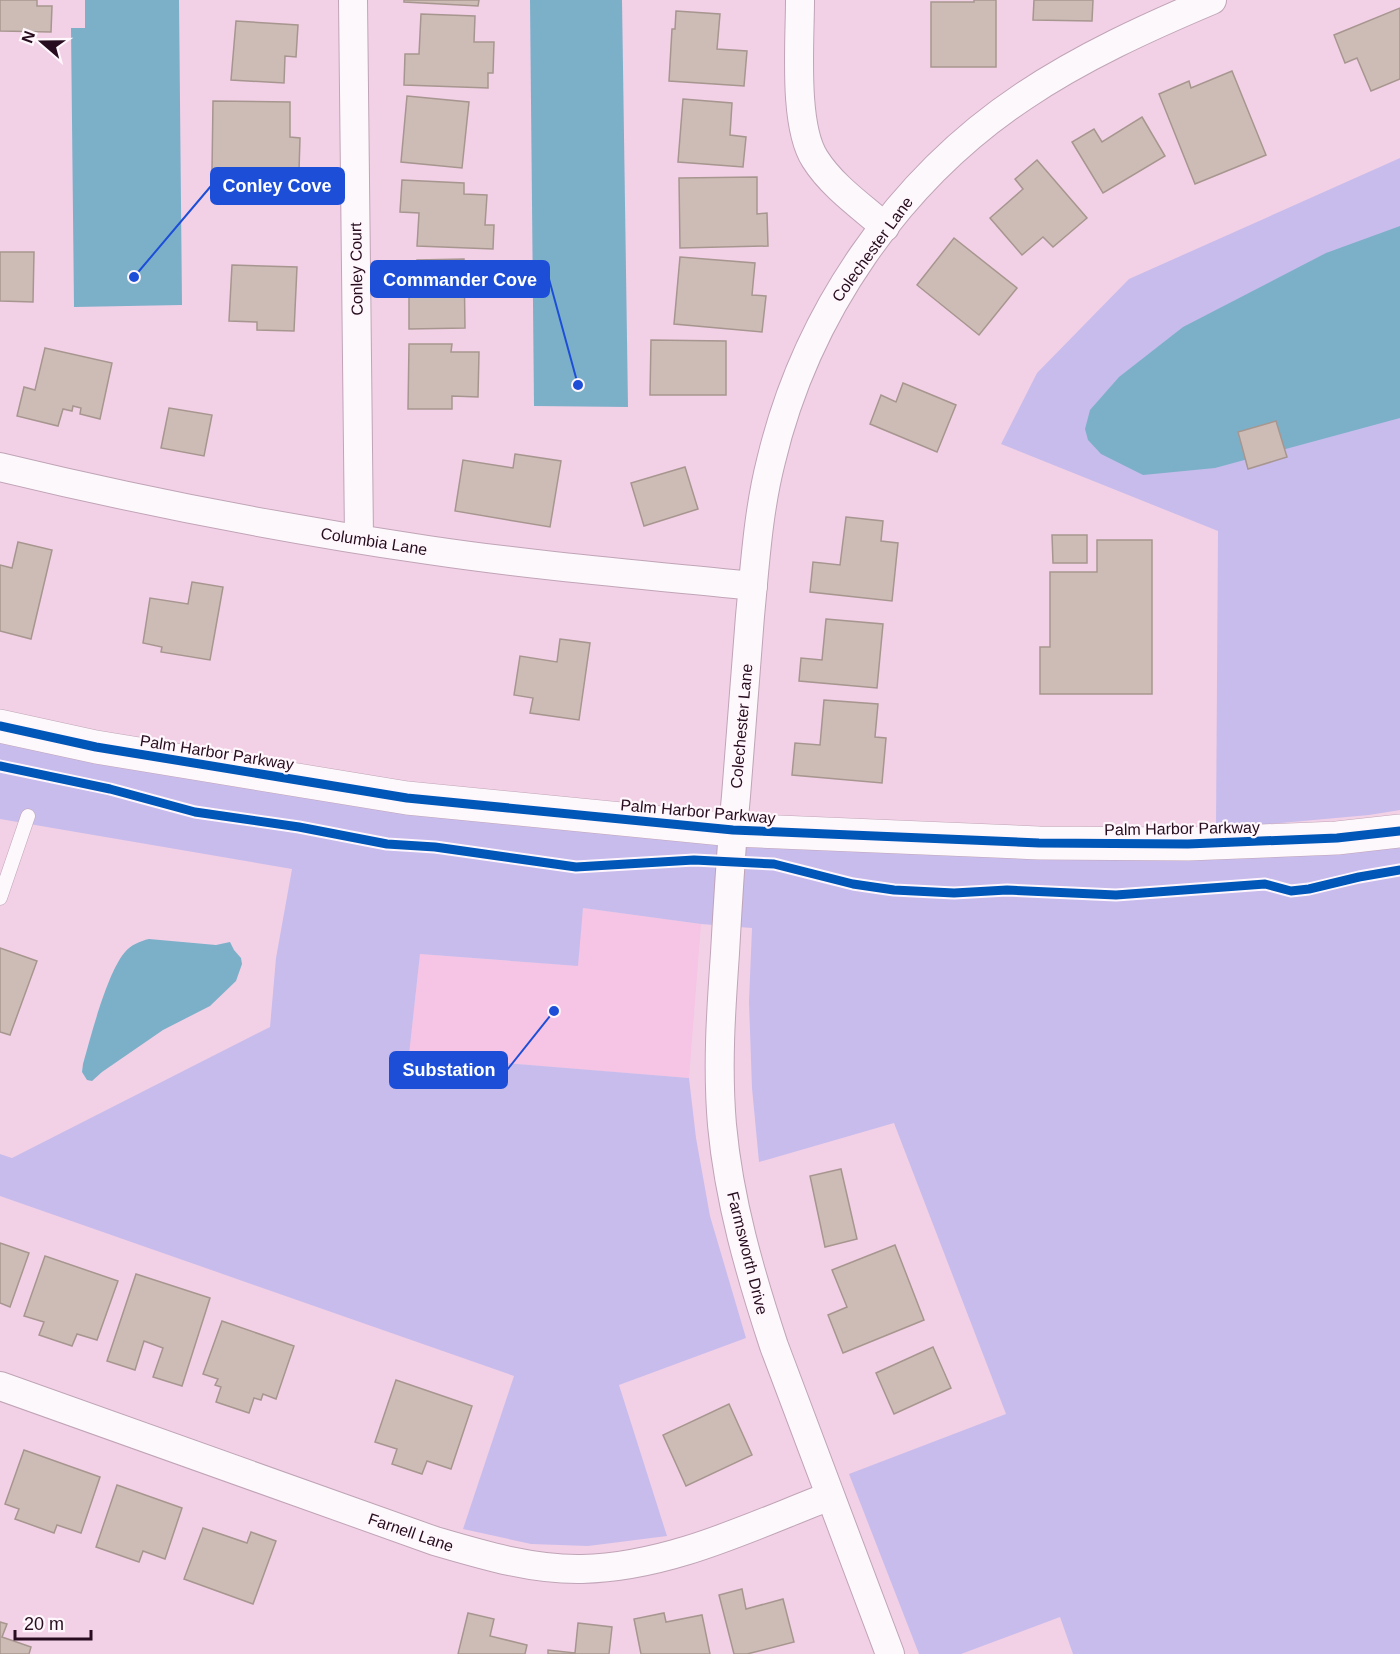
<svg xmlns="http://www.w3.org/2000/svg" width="1400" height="1654" font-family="Arial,sans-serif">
	<rect width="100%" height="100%" fill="#f2d1e6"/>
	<polygon fill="#f6c4e4" points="583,908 701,924 689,1078 409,1055 420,954 577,966"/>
	<g fill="#c8bcec">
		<polygon points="1400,158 1400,810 1369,815 1216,829 1218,531 1001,444 1037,373 1129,279"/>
		<polygon points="0,738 406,811 1400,842 1400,1654 1073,1654 1060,1617 961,1654 919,1654 849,1474 1006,1414 894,1123 759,1162 752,1088 749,1002 752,928 701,924 583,908 578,966 420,954 409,1055 689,1078 696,1138 710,1216 746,1338 619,1385 667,1536 588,1546 531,1544 463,1529 514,1376 0,1196 0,1154 12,1158 270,1027 276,958 292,869 0,819"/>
	</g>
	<g fill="#7cb0c9">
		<polygon points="85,0 179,0 182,305 74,307 71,28 85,28"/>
		<polygon points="530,0 622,0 628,407 534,406"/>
		<polygon points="1400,226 1400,418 1215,468 1143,475 1101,454 1088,440 1085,429 1090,410 1119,377 1183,327 1326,253"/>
		<path d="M149,939L216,945L230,942L234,950L241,958L242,964L236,981L210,1006L163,1030L102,1072L92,1081L87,1080L82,1072L83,1064C91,1036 107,973 125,952C131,945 140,941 149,939Z"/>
	</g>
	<g fill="#cdbcb6" stroke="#a7968f" stroke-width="1.5">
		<polygon points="0,0 37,0 37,6 52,6 51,32 0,31"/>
		<polygon points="404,0 479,0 478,6 404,2"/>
		<polygon points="974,0 996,0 996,67 931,67 931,2 974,2"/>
		<polygon points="1034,0 1093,0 1092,21 1033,20"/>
		<polygon points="1400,8 1400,79 1371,91 1357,58 1345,63 1334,35"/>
		<polygon points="676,11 720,14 717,49 747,51 744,86 669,81 672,29 675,29"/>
		<polygon points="421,14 475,16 474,42 494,42 493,73 488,73 488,88 404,85 405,54 419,54"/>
		<polygon points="236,21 298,25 296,57 285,56 284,83 231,80"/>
		<polygon points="1232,71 1266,155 1195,184 1159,94 1189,81 1191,88"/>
		<polygon points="407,96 469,102 462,168 401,162"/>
		<polygon points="683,99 732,103 730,135 746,137 743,167 678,162"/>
		<polygon points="213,101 290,102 290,137 300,138 299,171 212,171"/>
		<polygon points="1142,117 1165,156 1103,193 1072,142 1094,129 1102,142"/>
		<polygon points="1037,160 1087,218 1053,247 1043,237 1022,255 990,218 1023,189 1015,179"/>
		<polygon points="757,177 757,214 767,213 768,246 680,248 679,178"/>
		<polygon points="402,180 464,183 464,194 487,195 485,225 494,225 493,249 417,246 419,213 400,212"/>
		<polygon points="954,238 1017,288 979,335 917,285"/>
		<polygon points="0,252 34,252 33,302 0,301"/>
		<polygon points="680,257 755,263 752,295 766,296 762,332 674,324"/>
		<polygon points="464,259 465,328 409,329 409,291 417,291 417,260"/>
		<polygon points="232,265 297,267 294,331 257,330 257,322 229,321"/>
		<polygon points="651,340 726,341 726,395 650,395"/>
		<polygon points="409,344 452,344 451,352 479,352 478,397 452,396 452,409 408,409"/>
		<polygon points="45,348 112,363 100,419 80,414 81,408 73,406 72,411 63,409 58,426 17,416 24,387 35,390"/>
		<polygon points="903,383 956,405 937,452 870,424 881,395 896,402"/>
		<polygon points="169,408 212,415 204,456 161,448"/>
		<polygon points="1276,421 1287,457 1248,469 1238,432"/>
		<polygon points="515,454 561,461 550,527 455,511 463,460 513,468"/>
		<polygon points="685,467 698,509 644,526 631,483"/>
		<polygon points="846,517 883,521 881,541 898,543 892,601 810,592 813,562 840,565"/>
		<polygon points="1052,535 1087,535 1087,563 1053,563"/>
		<polygon points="1097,540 1152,540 1152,694 1040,694 1040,647 1050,647 1050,572 1097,572"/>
		<polygon points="18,542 52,550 31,639 0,631 0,565 12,568"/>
		<polygon points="192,582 223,587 210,660 161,652 162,647 143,643 150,598 188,604"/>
		<polygon points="826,619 883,624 877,688 799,681 801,658 822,660"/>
		<polygon points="560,639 590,643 579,720 530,713 533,698 514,695 520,656 557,662"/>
		<polygon points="824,700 878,704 875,737 886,738 882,783 792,775 795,743 820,745"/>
		<polygon points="0,948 37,961 10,1035 0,1032"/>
		<polygon points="841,1169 857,1239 825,1247 810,1176"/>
		<polygon points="0,1243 29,1253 10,1307 0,1303"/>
		<polygon points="895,1245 924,1320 843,1353 828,1315 847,1307 832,1270"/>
		<polygon points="45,1256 118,1281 97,1340 77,1334 72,1346 39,1335 44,1322 24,1316"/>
		<polygon points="136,1274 210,1298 182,1386 153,1377 163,1348 144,1341 135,1370 107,1361"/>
		<polygon points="222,1321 294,1346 276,1399 263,1394 261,1400 254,1398 249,1413 216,1402 221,1387 215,1385 218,1379 203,1374"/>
		<polygon points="933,1347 951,1388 894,1414 876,1373"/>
		<polygon points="396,1380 472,1406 451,1469 427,1461 422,1474 392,1464 397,1449 375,1442"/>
		<polygon points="729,1404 752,1455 686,1486 663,1435"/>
		<polygon points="24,1450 100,1477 81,1533 57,1525 54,1533 15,1519 19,1509 5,1504"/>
		<polygon points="117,1485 182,1508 165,1559 143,1551 139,1562 96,1547"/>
		<polygon points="203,1528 247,1543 251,1532 276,1541 253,1604 184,1579"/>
		<polygon points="742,1589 746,1609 783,1599 794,1642 747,1654 734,1654 719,1595"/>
		<polygon points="468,1613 494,1619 490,1636 527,1645 525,1654 458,1654"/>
		<polygon points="664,1613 666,1622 702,1615 710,1654 641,1654 634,1619"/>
		<polygon points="0,1622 7,1624 2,1637 31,1647 29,1654 0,1654"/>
		<polygon points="578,1623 612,1627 609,1654 548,1654 548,1650 575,1653"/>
	</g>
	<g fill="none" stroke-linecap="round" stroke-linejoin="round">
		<defs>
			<polyline id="service" points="0,898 28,816"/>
			<g id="minor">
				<polyline points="353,0 359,538"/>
				<path d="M800,0C800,42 793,125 815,159C832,186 861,206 885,227"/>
				<path d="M0,467C141,501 284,529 428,550C536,566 644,575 753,586"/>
				<path d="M0,1386L435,1541C483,1555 532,1570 582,1569C669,1567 750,1527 830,1496"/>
				<path d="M890,1654L774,1346C750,1273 729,1201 722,1125C717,1067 721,1010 725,953C728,900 731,848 736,796C741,736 745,676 750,616C755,565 758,512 771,461C806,314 898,180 1024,96C1082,57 1148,27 1212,0"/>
			</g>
			<polyline id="tertiary" points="0,726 96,747 407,798 733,830 1039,843 1188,844 1337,838 1400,831"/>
		</defs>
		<use href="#service" stroke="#c0a4b7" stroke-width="15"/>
		<use href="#minor" stroke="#c0a4b7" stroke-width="30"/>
		<use href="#tertiary" stroke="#c0a4b7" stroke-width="34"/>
		<use href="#service" stroke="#fdf8fb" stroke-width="14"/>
		<use href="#minor" stroke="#fdf8fb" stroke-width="28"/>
		<use href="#tertiary" stroke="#fdf8fb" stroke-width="33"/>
		<defs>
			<g id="cycleway">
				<polyline points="0,726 96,747 407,798 733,830 1039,843 1188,844 1337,838 1400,831"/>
				<polyline points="0,766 110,789 195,812 299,827 387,844 435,847 576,867 694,860 774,864 853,884 894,890 954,893 1007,890 1116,895 1265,884 1291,891 1309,889 1359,877 1400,870"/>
			</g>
		</defs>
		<use href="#cycleway" stroke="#fff7fc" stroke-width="13"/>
		<use href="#cycleway" stroke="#0057b8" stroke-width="9"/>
	</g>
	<g text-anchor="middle" stroke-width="4.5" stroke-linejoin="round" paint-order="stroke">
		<g font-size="16" fill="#270d1f" stroke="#fff7fc">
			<text transform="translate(872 249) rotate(-54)" y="6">Colechester Lane</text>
			<text transform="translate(356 269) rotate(-91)" y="6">Conley Court</text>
			<text transform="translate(374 541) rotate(9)" y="6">Columbia Lane</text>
			<text transform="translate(741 726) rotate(-85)" y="6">Colechester Lane</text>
			<text transform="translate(217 752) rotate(9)" y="6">Palm Harbor Parkway</text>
			<text transform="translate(698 811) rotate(5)" y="6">Palm Harbor Parkway</text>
			<text transform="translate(1182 828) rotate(-1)" y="6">Palm Harbor Parkway</text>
			<text transform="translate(748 1253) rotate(76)" y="6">Farmsworth Drive</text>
			<text transform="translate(411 1532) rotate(19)" y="6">Farnell Lane</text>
		</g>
	</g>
	<path fill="none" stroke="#1d4ed8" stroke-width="2" d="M134 277L211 186M578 385L549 279M554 1011L507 1070"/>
	<g fill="#1d4ed8" stroke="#fff7fc" stroke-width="2">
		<circle cx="134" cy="277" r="6"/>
		<circle cx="578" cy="385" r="6"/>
		<circle cx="554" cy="1011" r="6"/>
	</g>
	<g fill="#1d4ed8" stroke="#1d4ed8" stroke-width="2">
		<rect x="211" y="168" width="133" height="36" rx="6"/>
		<rect x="371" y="261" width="178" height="36" rx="6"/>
		<rect x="390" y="1052" width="117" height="36" rx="6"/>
	</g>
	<g font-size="18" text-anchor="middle" font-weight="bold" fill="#fff">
		<text x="277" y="192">Conley Cove</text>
		<text x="460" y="286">Commander Cove</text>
		<text x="449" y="1076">Substation</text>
	</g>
	<g transform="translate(42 42) rotate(290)" stroke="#fff7fc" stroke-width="4.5" paint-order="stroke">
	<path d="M0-4.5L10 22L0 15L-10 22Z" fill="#270d1f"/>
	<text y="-9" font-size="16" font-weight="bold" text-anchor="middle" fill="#270d1f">N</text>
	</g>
	<path d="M15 1630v9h76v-9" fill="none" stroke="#270d1f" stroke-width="3"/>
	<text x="24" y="1630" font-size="18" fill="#270d1f" stroke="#fff7fc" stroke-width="4.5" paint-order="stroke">20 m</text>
</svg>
